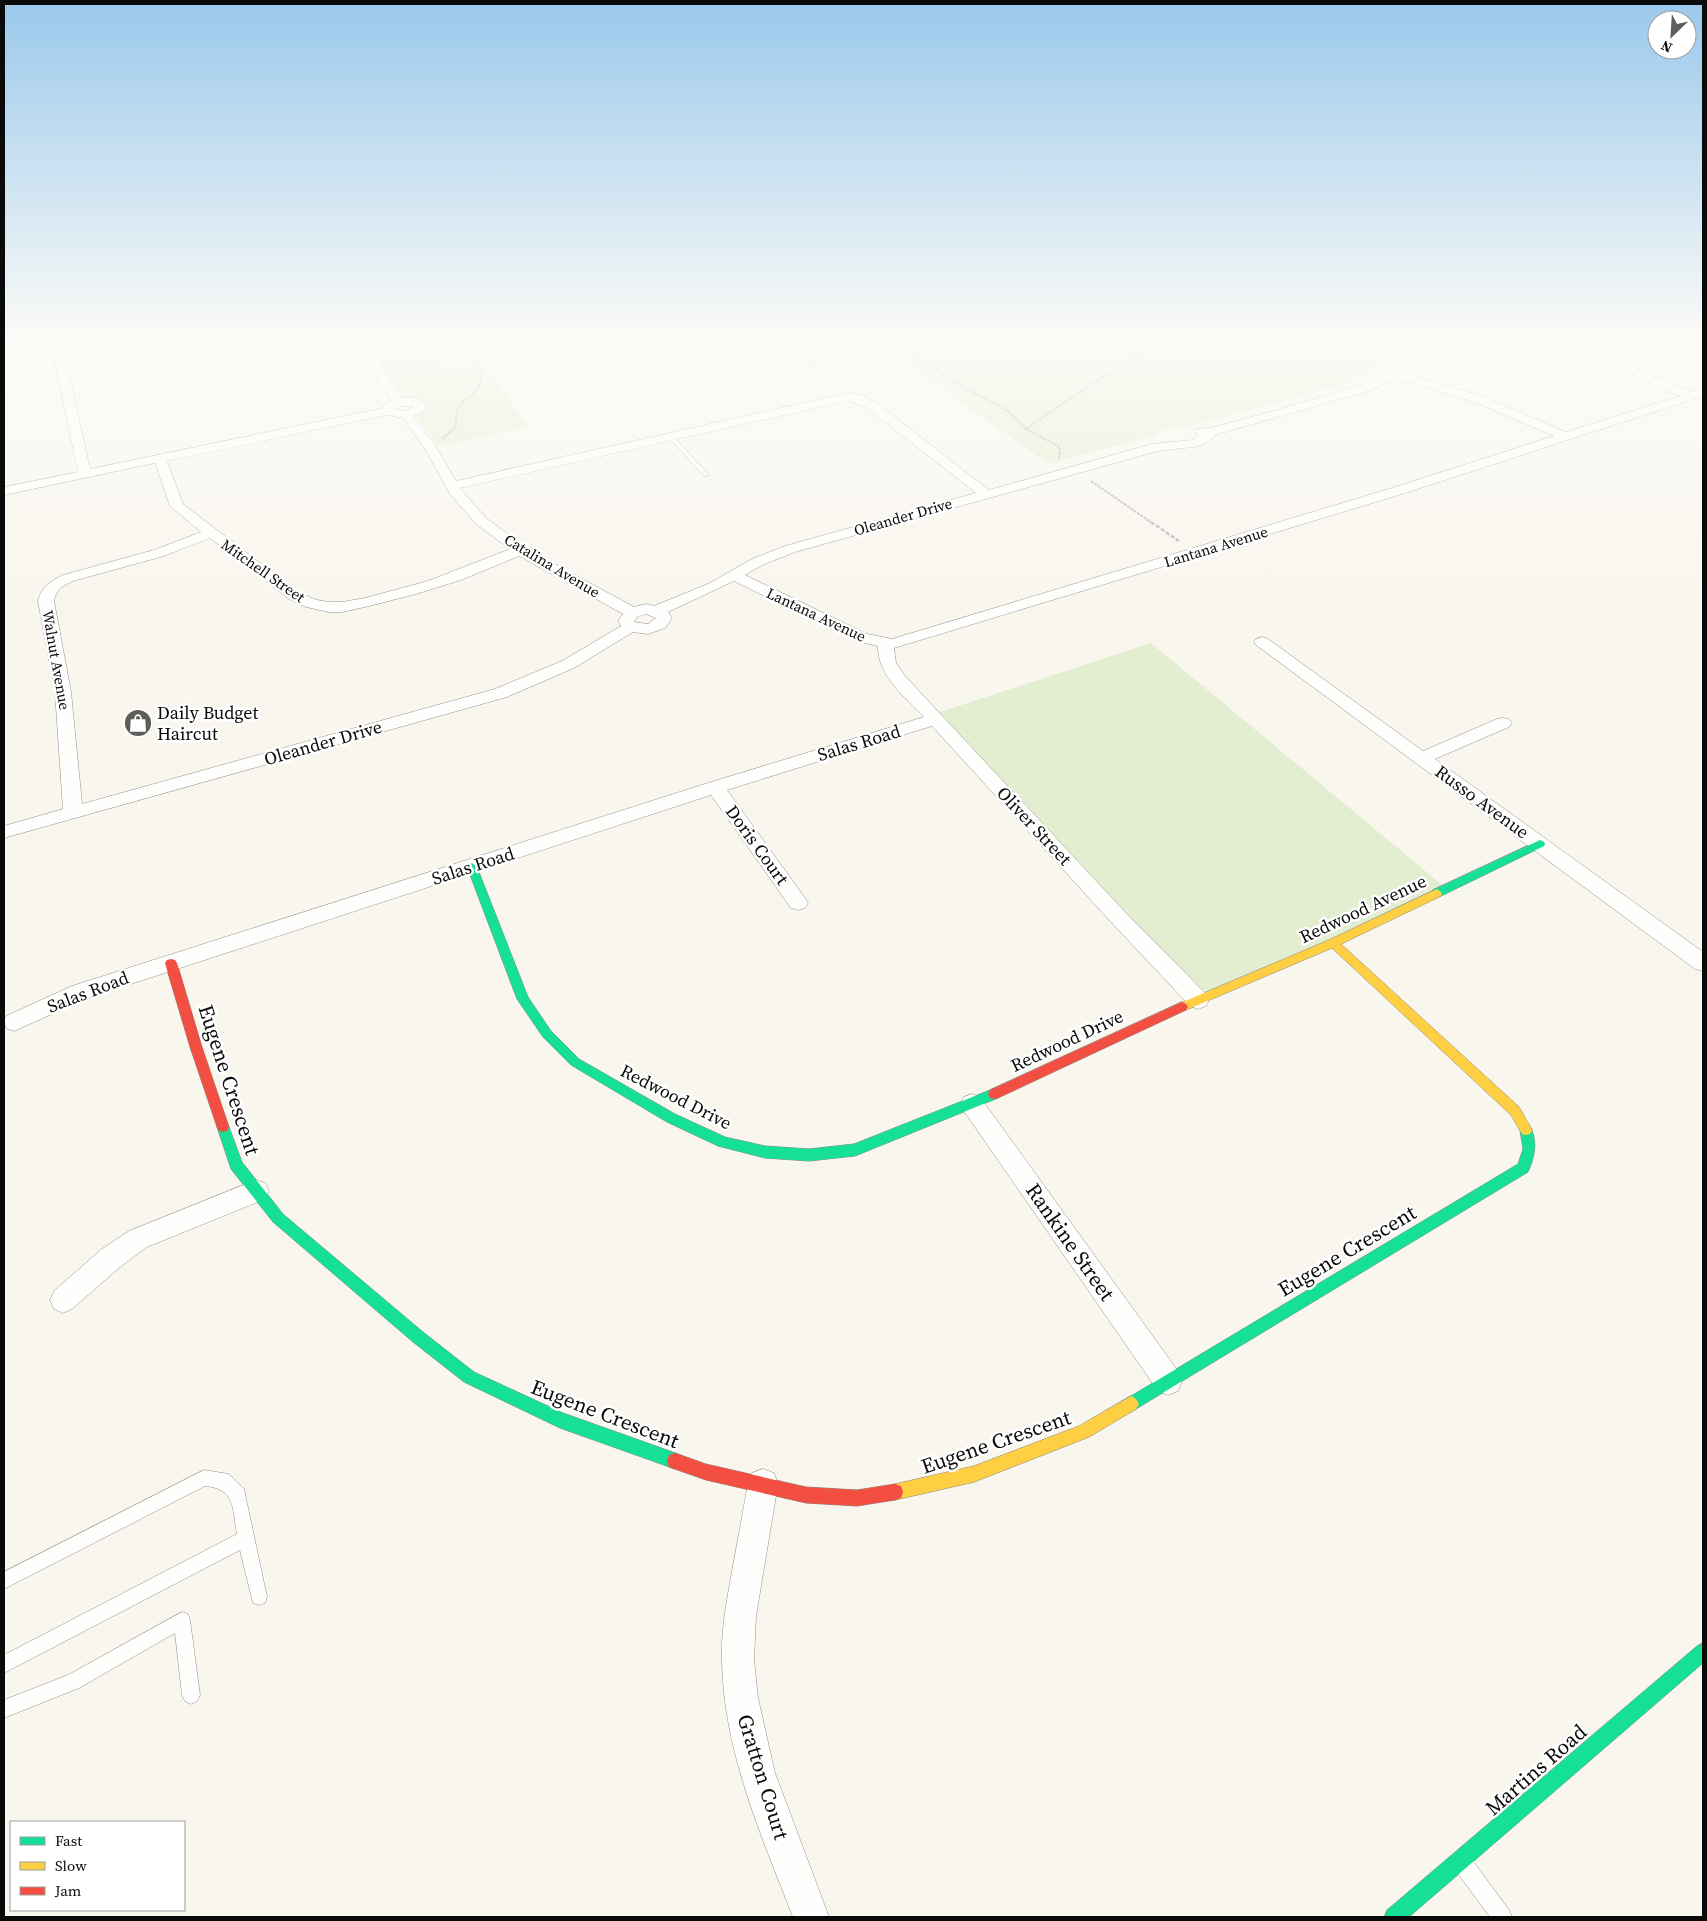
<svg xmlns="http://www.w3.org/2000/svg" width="1707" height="1921" font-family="'Source Serif 4',serif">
	<rect width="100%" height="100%" fill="#f9f6ee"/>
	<g fill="#e3edcf">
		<path d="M266,338H333C315,341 267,353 253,346Z"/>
		<polygon points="391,338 462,338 529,426 438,447 418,417 417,415 422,411 419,400 402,394 370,347 371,344"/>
		<polygon points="774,338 1382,338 1391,341 1399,348 1396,355 1370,373 1343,384 1190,426 1165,428 1154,436 1048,464 890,351 808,369 767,340"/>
		<polygon points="1151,643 1447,889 1198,1000 931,715"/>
	</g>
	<polygon fill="#ecf2d8" points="470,359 480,371 412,385 403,373"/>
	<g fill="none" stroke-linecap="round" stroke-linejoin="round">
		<defs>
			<g id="lane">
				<path d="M260,338H269L257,345C283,351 310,338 336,338C320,347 269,352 251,347L255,340Z"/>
				<polygon points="669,436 673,436 708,474 708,476 704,476 669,438"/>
				<path d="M204,1470L229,1474L244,1489L267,1597L265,1603L259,1605L253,1603L240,1550L4,1673V1655L237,1534C232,1508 236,1489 205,1486L4,1589V1572Z"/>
				<polygon points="182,1612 188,1614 190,1620 200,1695 197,1701 191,1704 185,1701 182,1695 175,1633 79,1688 4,1718 4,1700 68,1675"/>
				<polygon points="1466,1858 1473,1861 1509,1910 1512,1917 1490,1917 1459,1875 1456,1868 1459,1861"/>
			</g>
			<g id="street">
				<path d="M50,338H61L90,469L383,408L385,404L391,401L353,338H364L402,398C411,398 421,397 427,405L423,411L414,416L437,449L456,481L848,393L861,395L874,401L989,490L1152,444L1193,440L1199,435L1194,432L1196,429L1214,427L1281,409L1364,384L1401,366L1415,349L1408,342L1413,338H1439L1450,347L1436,353L1424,352L1409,370L1404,373L1482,396L1566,432L1680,396L1624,371L1620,363L1641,338H1652L1632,363L1633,367L1691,392L1703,388V396L1402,494L894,648L896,663L905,676L1125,912L1206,994L1209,1000L1206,1006L1198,1009L1190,1006L1111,922L932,726L727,790L805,898L808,903L805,908L798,910L791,908L711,795L88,998L14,1031L6,1028L4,1020L6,1016L72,986L708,783L924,717C905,697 877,675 878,646L856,641L734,581L668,612L672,618L665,628L648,634L633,632L574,668L507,697L4,838V826L63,809L55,692L38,601C41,587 51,581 63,575L154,550L201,532L170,506L155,463L4,495V487L78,472ZM1421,343L1434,344L1436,346H1427ZM1395,378L1474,402L1554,436L1392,488L892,639L867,634L745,575L762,565L795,552L1158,451L1201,446L1218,434L1372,390ZM848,401L866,407L976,493L785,546L752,559L710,583L654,606L646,604L634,607L531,551L486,518L460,488ZM400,406H414L407,411L394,409ZM387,415L403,418L425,449L450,494L476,524L510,549L428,581L365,598L342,602H329L317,600L299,593L183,504L167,461ZM210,538L289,599L306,607L329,612H342L365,607L416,594L461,580L519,556L623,614L618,621L621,626L562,661L495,689L82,804L71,692L54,601C56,589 63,586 73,581L164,556ZM646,614L656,618L648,624L634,622L637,617Z"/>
				<path d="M557,338H568L591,360L607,366L743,338H765L760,341L607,372C585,369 570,356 557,338Z"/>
				<polygon points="1262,637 1268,639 1423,751 1497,719 1503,718 1509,719 1512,723 1509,727 1435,759 1703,952 1703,971 1695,969 1256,645 1254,642 1256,639"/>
				<polygon points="972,1094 980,1097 1178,1371 1182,1381 1178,1391 1168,1395 1158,1391 964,1111 960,1104 964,1097"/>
				<polygon points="256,1180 265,1183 269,1191 265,1199 147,1247 120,1267 72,1309 63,1313 54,1309 50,1300 54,1291 102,1249 129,1231"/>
				<path d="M763,1469L774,1473L778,1484L756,1616L754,1660L758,1698L775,1773L829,1917H793C761,1835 723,1749 722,1660C721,1631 726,1605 731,1577C737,1546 742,1515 748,1484L752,1473Z"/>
			</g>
			<g id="fast">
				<polygon points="1540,840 1544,842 1545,844 1544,846 1441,896 1437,897 1432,893 1433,890"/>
				<polygon points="472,863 477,867 528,997 551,1031 579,1059 675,1114 725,1137 765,1146 809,1149 854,1144 990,1090 994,1089 998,1090 1000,1094 998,1098 855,1156 809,1161 765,1158 718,1146 667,1122 571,1065 543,1037 517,999 467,867"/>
				<polygon points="223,1122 227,1123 229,1127 242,1162 283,1214 423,1332 474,1372 563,1413 681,1455 683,1461 681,1467 675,1469 560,1428 464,1382 413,1342 273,1222 231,1169 217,1127 219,1123"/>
				<path d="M1526,1125L1530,1126C1538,1142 1535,1156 1528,1172L1136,1409L1131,1412L1126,1409L1123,1404L1126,1399L1518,1164L1523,1149L1520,1130L1522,1126Z"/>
				<polygon points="1703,1643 1703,1663 1409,1917 1384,1917 1387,1910 1697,1646"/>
			</g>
			<g id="slow">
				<polygon points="1437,889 1442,893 1441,896 1341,944 1519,1107 1532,1130 1530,1134 1526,1135 1522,1134 1511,1115 1332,948 1186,1010 1178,1010 1176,1007 1178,1004 1329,940"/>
				<polygon points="1131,1396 1136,1399 1139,1404 1136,1409 1089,1437 974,1482 895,1500 889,1498 887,1492 889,1486 895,1484 974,1466 1079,1426"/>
			</g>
			<g id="jam">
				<polygon points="171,959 175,960 177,963 202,1047 229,1127 227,1131 223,1132 219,1131 217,1127 190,1047 165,963 167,960"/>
				<polygon points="1182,1002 1186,1004 1188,1007 1186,1010 998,1098 994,1099 990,1098 988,1094 990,1090"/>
				<polygon points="675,1453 706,1464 806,1487 857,1490 895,1484 901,1486 903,1492 901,1498 895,1500 857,1506 806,1503 706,1480 669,1467 667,1461 669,1455"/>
			</g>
		</defs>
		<use href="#lane" stroke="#92908d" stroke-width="1"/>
		<use href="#street" stroke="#92908d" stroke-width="1"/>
		<use href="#fast" stroke="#888783" stroke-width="1"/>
		<use href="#slow" stroke="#888783" stroke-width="1"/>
		<use href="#jam" stroke="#888783" stroke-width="1"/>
		<g stroke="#b7b6b5" stroke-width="2" stroke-dasharray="3 1" stroke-linecap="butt">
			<polyline points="774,341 876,345 897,348 921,359 958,384 1008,411 1026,429 1060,447 1059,458"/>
			<polyline points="1026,429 1093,383 1166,338"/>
			<path d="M442,439L455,428C457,423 455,417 457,412C463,394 481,399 482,371"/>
			<polyline points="1091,481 1152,523"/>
		</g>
		<polyline stroke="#b7b6b5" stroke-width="2.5" stroke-dasharray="4 2" stroke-linecap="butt" points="1151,522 1179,541"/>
		<use href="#lane" fill="#fefefc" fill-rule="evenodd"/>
		<use href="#street" fill="#fefefc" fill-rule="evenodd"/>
		<use href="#fast" fill="#16e098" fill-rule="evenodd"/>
		<use href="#slow" fill="#ffcf43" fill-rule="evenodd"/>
		<use href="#jam" fill="#f24e42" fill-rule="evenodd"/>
	</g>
	<linearGradient id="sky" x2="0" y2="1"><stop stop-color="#9ac8ec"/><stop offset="0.56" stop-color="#fcfbf7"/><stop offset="1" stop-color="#fcfbf7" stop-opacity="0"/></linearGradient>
	<rect width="1707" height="607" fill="url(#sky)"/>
	<defs>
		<symbol id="shop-disc" viewBox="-11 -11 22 22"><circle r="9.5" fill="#5e5d5a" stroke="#fff"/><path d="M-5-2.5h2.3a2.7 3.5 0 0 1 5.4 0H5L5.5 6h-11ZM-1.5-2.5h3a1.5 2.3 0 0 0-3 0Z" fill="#fff"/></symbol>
	</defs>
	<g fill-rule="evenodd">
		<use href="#shop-disc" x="122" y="707" width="32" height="32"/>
	</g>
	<g text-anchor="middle" stroke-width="5" stroke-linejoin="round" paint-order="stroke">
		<g font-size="15" fill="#0a0a0a" stroke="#fff">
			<text transform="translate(903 517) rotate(-16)" y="5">Oleander Drive</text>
			<text transform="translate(1216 547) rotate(-17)" y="5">Lantana Avenue</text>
			<text transform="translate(552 566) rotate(31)" y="5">Catalina Avenue</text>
			<text transform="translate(263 571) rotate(35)" y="5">Mitchell Street</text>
			<text transform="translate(816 615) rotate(25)" y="5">Lantana Avenue</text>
			<text transform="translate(56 660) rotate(80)" y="5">Walnut Avenue</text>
		</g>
		<g font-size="18" fill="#0a0a0a" stroke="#fff" text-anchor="start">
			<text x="157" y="719">Daily Budget<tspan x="157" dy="21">Haircut</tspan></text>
		</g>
		<g font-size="18" fill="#0a0a0a" stroke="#fff">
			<text transform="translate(323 743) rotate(-16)" y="6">Oleander Drive</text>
			<text transform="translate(859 743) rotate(-17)" y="6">Salas Road</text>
			<text transform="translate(1482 802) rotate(36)" y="6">Russo Avenue</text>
			<text transform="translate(1034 826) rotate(47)" y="6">Oliver Street</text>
			<text transform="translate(757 845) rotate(54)" y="6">Doris Court</text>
			<text transform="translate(473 866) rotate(-18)" y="6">Salas Road</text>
			<text transform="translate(1363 909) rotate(-25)" y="6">Redwood Avenue</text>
			<text transform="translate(88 992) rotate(-21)" y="6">Salas Road</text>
			<text transform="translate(1067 1041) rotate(-25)" y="6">Redwood Drive</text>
			<text transform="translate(676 1097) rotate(27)" y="6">Redwood Drive</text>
		</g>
		<g font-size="21" fill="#0a0a0a" stroke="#fff">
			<text transform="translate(229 1080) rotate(72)" y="7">Eugene Crescent</text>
			<text transform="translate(1070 1242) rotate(55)" y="7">Rankine Street</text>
			<text transform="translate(1347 1251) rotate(-31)" y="7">Eugene Crescent</text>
			<text transform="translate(605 1414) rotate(21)" y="7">Eugene Crescent</text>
			<text transform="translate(996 1442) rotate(-19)" y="7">Eugene Crescent</text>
			<text transform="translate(1536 1770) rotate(-41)" y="7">Martins Road</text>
			<text transform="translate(763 1777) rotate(73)" y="7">Gratton Court</text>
		</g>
	</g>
	<rect width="1707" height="1921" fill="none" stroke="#0a0a0a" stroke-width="10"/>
	<rect x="10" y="1821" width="175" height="90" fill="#ffffff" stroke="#9d9d9d"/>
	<rect x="20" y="1837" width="25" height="8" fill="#16e098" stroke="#9d9d9d"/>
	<text x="55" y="1846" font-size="15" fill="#0a0a0a">Fast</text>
	<rect x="20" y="1862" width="25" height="8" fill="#ffcf43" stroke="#9d9d9d"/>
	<text x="55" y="1871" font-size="15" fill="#0a0a0a">Slow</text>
	<rect x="20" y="1887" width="25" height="8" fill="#f24e42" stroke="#9d9d9d"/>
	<text x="55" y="1896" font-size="15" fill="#0a0a0a">Jam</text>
	<g transform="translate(1672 35) rotate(205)"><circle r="24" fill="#ffffff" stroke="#9d9d9d"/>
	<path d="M0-4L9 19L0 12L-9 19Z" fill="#5e5d5a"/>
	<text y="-8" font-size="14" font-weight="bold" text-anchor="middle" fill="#0a0a0a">N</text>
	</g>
</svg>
